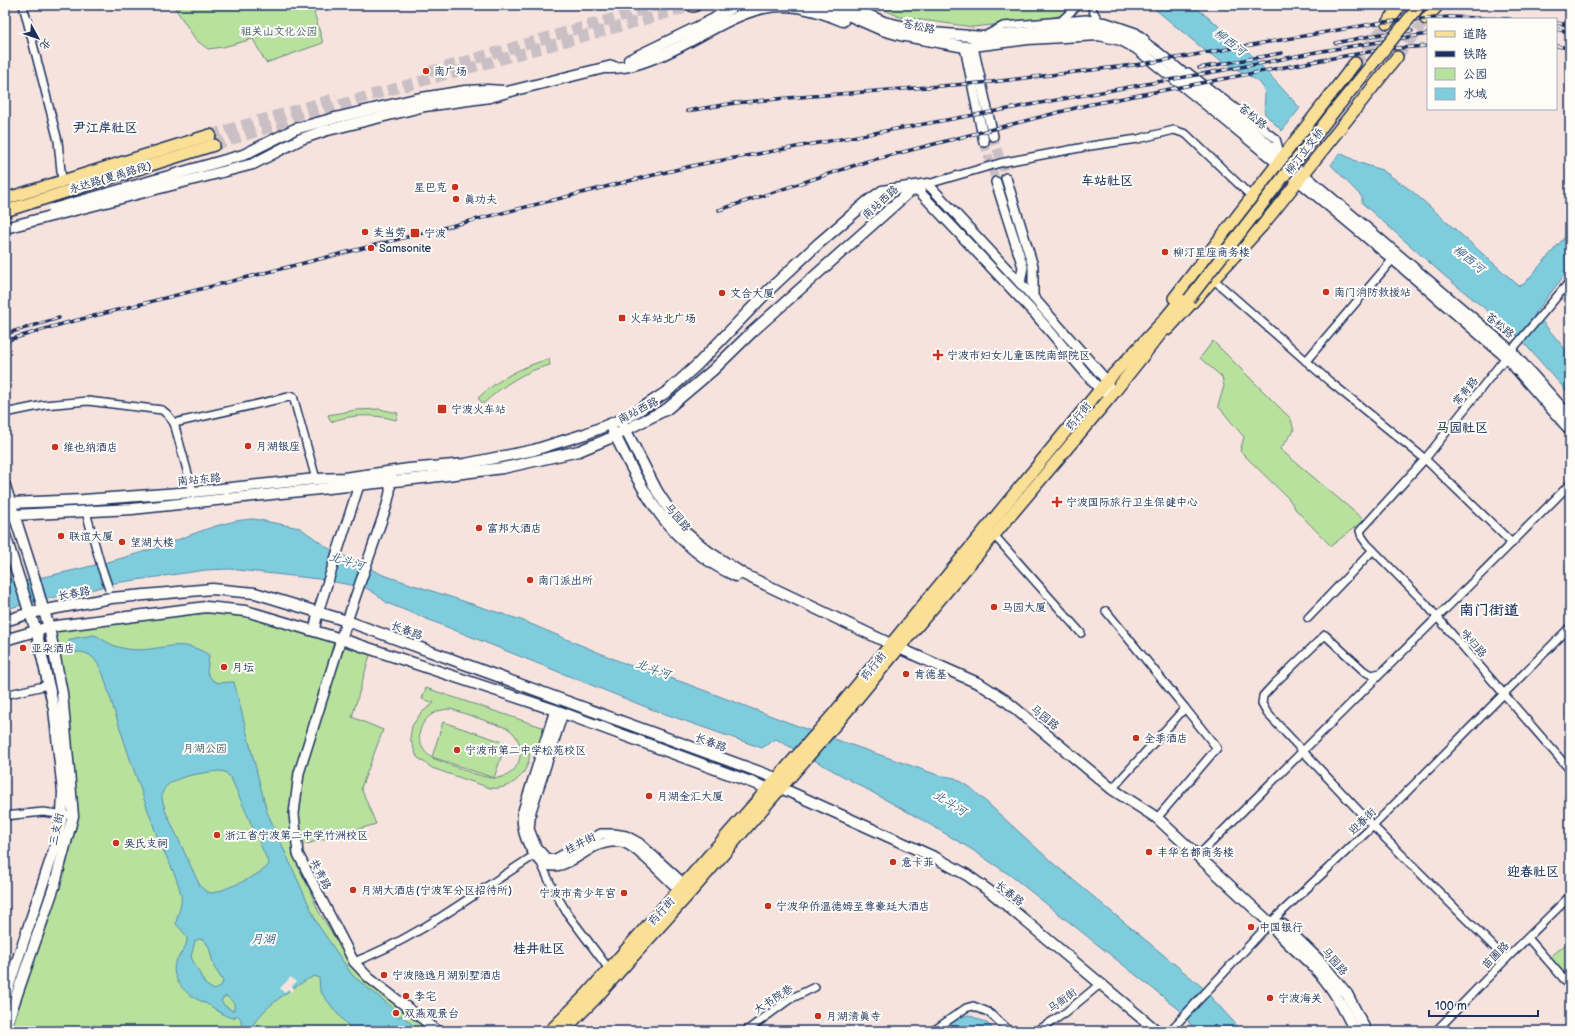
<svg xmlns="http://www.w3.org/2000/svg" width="1575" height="1036" font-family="'Balsamiq Sans','LXGW WenKai TC',sans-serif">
	<rect width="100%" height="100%" fill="#f6e3de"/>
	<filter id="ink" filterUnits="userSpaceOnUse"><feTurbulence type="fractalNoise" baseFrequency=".025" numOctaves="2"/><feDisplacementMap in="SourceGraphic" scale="8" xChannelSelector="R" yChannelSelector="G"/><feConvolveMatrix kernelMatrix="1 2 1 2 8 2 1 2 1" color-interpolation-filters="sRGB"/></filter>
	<g filter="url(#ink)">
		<g fill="#b8e19d" stroke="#6a887e" fill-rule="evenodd">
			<polygon points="173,5 312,5 323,43 266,63 253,39 223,47 208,49 196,40"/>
			<polygon points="874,5 1074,5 1064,15 1038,20 973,27 900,17"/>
			<polygon points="1213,341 1291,419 1294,431 1280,449 1364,520 1331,546 1296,510 1289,499 1240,451 1244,437 1218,406 1224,386 1222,377 1200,358"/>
			<path d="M549,359L550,365C524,371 502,386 483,404L478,398C498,379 523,366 549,359Z"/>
			<path d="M379,409L398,413L396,420C376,414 350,414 331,422L328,415L356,410Z"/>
			<polygon points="211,613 247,615 291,628 370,655 352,717 383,730 361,788 376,824 300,846 293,851 319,912 358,974 431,1031 8,1031 47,926 77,817 54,629 124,620"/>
			<path d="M426,688L545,728L537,752L530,749C531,772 512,791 490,788L432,768L417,757L410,738L412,726L421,713L434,703L422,699ZM451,709L507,728C530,742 522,779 494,778C480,778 447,763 432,758C407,740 422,709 451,709Z"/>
			<polygon points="443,722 506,743 494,778 432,757"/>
			<polygon points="1570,941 1570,981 1550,957"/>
		</g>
		<g fill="#7fccdd" stroke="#578daa" fill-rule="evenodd">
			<path d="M1150,5H1193L1244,47L1300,108L1282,131L1265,114C1262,101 1270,92 1258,81L1208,53Z"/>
			<polygon points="1340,153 1360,163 1382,170 1412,191 1519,286 1524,284 1570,231 1570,268 1535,313 1570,355 1570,395 1515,333 1447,278 1362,203 1362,197 1331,165"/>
			<path d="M254,519L300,528L328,548L383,575L521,620L626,664L682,682L811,731L938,775L955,778L970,787L1054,864L1201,986L1242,1031H1195L1181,1011L1166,999L1010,875L971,849L924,821L776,739L762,748L651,709L387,603L376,594L366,588L319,579L229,569L206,570L115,583L76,594L60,596L5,609V580L15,578L16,583C61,573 106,564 149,550C182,540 219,520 254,519Z"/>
			<path d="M94,635C99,636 102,640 107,642C113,646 121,648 127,649C158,654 178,635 209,655L207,672C215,687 220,682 234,682L267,812L318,925L353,976L393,1008L391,1011L399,1018L401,1015L420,1031H353L336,1012L320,991L319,978L315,976C299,982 253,1014 251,1031H242L241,1019L237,1015L234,1018C223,1017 217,1009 207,1004C202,1001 195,999 190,995C180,987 170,974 176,961C180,953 187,948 187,939C187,934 179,928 176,924C177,914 183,904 181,895C177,873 163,853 156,833C137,780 119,728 103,674C98,664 94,654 81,652C77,652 73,653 69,651V640L70,639ZM219,771L225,772L231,778L269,864C264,874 225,890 212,893L207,892L200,886L165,810C165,806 162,802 162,798C160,776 204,773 219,771ZM199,939L204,940L209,947L214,967L223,981L221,986L214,990L205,984L191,957L195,941ZM225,996C231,999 237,1004 233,1011L224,1005L221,1001Z"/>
			<polygon points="969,1015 987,1023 993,1029 993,1031 938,1031 961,1017"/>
		</g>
		<polygon fill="#f6e3de" points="291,977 296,982 292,986 294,989 291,992 288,989 284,993 280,988"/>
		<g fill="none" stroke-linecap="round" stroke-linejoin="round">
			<g stroke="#cabfc4" stroke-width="9" stroke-dasharray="9 4.5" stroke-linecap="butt">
				<polyline points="993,136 1006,178"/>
				<polyline points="984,142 996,182"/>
			</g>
			<g stroke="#cabfc4" stroke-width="11" stroke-dasharray="11 5.5" stroke-linecap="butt">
				<polyline points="1397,57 1426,19"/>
				<polyline points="1355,63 1387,23"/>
				<polyline points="429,72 659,5"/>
				<polyline points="210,135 337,98"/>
				<polyline points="214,145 368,96 693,6"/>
			</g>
			<defs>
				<g id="minor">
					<polyline points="23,5 58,141 62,181"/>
					<polyline points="1091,5 1093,11 1098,20"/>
					<polyline points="1061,21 1078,5"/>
					<polyline points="986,35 1003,26 1086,19 1107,22 1136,32 1145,39"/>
					<polyline points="1188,72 1276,139 1280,152"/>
					<polyline points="928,184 1000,163 1090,146 1138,139 1174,130 1186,134 1252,197"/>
					<polyline points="1213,279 1329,381 1425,459 1512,543"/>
					<polyline points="1570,281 1506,357 1425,459 1360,531 1362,537 1367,544 1425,603 1570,770"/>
					<polyline points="1306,361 1393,259"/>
					<polyline points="5,413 44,405 88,401 162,410 167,414 174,423"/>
					<polyline points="193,492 174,423 293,396 316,479"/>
					<polyline points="86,512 101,566"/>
					<polyline points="994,535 1081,633"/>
					<polyline points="1106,611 1185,708 1112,789"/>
					<polyline points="1308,618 1373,550"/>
					<polyline points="1380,673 1372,675 1364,671 1325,635 1274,684 1263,696 1262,704 1267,713 1373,826 1506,959"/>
					<polyline points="5,695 48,685"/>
					<polyline points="5,816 43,812 66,815"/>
					<polyline points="1157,818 1217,748 1185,708"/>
					<path d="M1198,856C1322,731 1447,609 1570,484"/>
					<polyline points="540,861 553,889 567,913 609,969"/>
					<polyline points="1528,938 1570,986"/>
					<path d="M354,962C420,937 476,892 535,855"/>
					<polyline points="746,1031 790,999 815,987"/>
					<polyline points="933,1031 966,1008 973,1006 988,1012 1010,1031"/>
					<polyline points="1037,1031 1065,1013 1100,984"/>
					<polyline points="1170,1031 1270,923 1373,826 1570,627"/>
					<polyline points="1436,1031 1506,959 1570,896"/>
				</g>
				<g id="tertiary">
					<polyline points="965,47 984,142"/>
					<polyline points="973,47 993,136"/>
					<polyline points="1006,178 1033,266 1033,297"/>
					<polyline points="996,182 1023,267 1020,283"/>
					<polyline points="917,189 1036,315 1100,390 1112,395 1107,381 1033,297 928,184"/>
					<polyline points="347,621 387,505 390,492 390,475"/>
					<polyline points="314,631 318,612 361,479"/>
					<polyline points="341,639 299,773 294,814 298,854 354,962 369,978 438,1031"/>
					<path d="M555,710L522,814C522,830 525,840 534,854C552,879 573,859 592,848C600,843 612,841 621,842C634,843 668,880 679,890"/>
					<polyline points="563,713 531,811 529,829 536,847 546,858 554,860 601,834 614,834 626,836 639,843 684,884"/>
				</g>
				<g id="secondary">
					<polyline points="825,5 882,30 900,35 965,47 1028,39 1099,35 1121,40 1136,48 1227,121 1393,259 1506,357 1570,430"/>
					<polyline points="845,5 884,22 932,33 983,37 1088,26 1116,29 1143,42 1157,52 1224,107 1511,351 1570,417"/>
					<polyline points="629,60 714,19 735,5"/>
					<path d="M607,68C625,69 642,63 659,56C698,41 739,6 782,6C804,6 823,13 843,21"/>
					<polyline points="511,91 612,66"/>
					<path d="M623,425L657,491L672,514L686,533L709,552L743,574L899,648L980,684L1005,700L1112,789L1157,818L1270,923C1284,943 1304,955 1320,974C1335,991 1345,1011 1355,1031"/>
					<path d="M613,431C644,494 669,545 736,576"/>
					<polyline points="5,486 34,577"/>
					<polyline points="10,503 83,500 193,492 316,479 344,478 409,469 465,464 534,450 585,434 630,416 668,391 697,365 771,288 818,244 868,201 882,191 928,184"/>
					<polyline points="14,515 132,509 423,478 503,468 579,451 608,439 667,409 713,370 753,331 909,192 919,188"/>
					<polyline points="5,535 20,582"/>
					<polyline points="5,621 30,613 111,598 212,589 255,593 347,621 776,778 779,785"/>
					<polyline points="341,639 347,621"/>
					<polyline points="5,640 49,627 206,607 246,611 341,639 555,710 767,788 781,788 936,858 967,875 992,893 1157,1031"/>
					<polyline points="1270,923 1283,925 1320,961 1347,994 1366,1031"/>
					<polyline points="5,997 57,841 62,815 63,792 54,709 36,630 28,608"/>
					<polyline points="5,1029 54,887 73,816 62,693 49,627 42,605"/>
				</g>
				<g id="primary">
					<polyline points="693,6 696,5"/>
					<polyline points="1426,19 1438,5"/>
					<polyline points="1387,23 1401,5"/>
					<polyline points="5,199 210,135"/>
					<polyline points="5,211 214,145"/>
					<polyline points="1174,298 1355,63"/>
					<polyline points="1168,329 1262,226 1397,57"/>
					<polyline points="550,1031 587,994 831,717 1107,381 1163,321 1186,293"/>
					<polyline points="563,1031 594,1000 696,886 837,723 899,648 1112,395 1170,322"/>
				</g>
			</defs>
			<use href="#minor" stroke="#1b2f5e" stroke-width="10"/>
			<use href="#tertiary" stroke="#1b2f5e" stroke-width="12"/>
			<use href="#secondary" stroke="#1b2f5e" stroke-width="13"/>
			<use href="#primary" stroke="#1b2f5e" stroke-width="14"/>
			<use href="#minor" stroke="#fdfcf7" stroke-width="7"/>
			<use href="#tertiary" stroke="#fdfcf7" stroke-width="9"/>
			<use href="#secondary" stroke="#fdfcf7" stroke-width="10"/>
			<use href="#primary" stroke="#fadf96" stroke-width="11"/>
			<defs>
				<g id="rail">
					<polyline points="1556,23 1570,25"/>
					<polyline points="1556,29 1570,32"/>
					<polyline points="1335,43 1381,34 1412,31"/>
					<polyline points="1556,46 1570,48"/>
					<polyline points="1199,68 1282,53"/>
					<polyline points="687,111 735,103 787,98 992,82 1142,64 1384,22 1449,17 1510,19"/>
					<polyline points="719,210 868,161 1087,105 1327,59 1386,49 1428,46"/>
					<polyline points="5,334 59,318"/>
					<polyline points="5,341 62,324 637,179 696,165 1263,63 1316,52 1428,34"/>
				</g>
			</defs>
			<use href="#rail" stroke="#1b2f5e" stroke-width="3.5"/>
			<use href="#rail" stroke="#fdfcf7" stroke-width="2" stroke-dasharray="6" stroke-linecap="butt"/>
			<defs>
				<polyline id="minor-bridge" points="101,566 109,589"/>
				<g id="secondary-bridge">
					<polyline points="53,209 243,155 295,129 335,118 416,99 465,91 487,90 503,91"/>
					<polyline points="5,228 253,164 301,139 324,131 425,106 490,97 511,91"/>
					<polyline points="34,577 42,605"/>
					<polyline points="20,582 28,608"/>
				</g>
				<polyline id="primary-bridge" points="1189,299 1335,110 1420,5"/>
			</defs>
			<use href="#minor-bridge" stroke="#1b2f5e" stroke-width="10" stroke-linecap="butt"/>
			<use href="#secondary-bridge" stroke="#1b2f5e" stroke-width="13" stroke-linecap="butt"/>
			<use href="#primary-bridge" stroke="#1b2f5e" stroke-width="14" stroke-linecap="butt"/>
			<use href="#minor-bridge" stroke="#fdfcf7" stroke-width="7"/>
			<use href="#secondary-bridge" stroke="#fdfcf7" stroke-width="10"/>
			<use href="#primary-bridge" stroke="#fadf96" stroke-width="11"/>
		</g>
	</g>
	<g fill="#c8321e" stroke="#fdfcf7" stroke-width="1.5">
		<circle cx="426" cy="71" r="4"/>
		<circle cx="455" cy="187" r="4"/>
		<circle cx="456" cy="199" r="4"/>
		<circle cx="365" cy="232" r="4"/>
		<rect x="410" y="228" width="10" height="10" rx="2"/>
		<circle cx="371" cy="248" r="4"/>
		<circle cx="1165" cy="252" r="4"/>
		<circle cx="1326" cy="292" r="4"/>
		<circle cx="722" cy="293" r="4"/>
		<rect x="618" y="314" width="8" height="8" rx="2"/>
		<path d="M936 349h4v4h4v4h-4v4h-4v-4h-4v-4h4z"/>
		<rect x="437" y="404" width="10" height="10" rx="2"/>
		<circle cx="248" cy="446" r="4"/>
		<circle cx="55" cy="447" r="4"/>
		<path d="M1055 496h4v4h4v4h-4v4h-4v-4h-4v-4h4z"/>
		<circle cx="479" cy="528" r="4"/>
		<circle cx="61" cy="536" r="4"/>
		<circle cx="122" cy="542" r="4"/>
		<circle cx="530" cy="580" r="4"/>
		<circle cx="994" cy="607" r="4"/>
		<circle cx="23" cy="648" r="4"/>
		<circle cx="224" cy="667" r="4"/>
		<circle cx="906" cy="674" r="4"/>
		<circle cx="1136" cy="738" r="4"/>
		<circle cx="457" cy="750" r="4"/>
		<circle cx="649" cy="796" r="4"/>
		<circle cx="217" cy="835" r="4"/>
		<circle cx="116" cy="843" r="4"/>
		<circle cx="1149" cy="852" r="4"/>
		<circle cx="893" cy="862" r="4"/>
		<circle cx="353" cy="890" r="4"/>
		<circle cx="624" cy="893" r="4"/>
		<circle cx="768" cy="906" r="4"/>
		<circle cx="1251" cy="927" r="4"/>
		<circle cx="384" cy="975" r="4"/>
		<circle cx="406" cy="996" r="4"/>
		<circle cx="1270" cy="998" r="4"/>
		<circle cx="396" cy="1013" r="4"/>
		<circle cx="818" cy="1016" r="4"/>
	</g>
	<g text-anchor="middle" stroke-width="4" stroke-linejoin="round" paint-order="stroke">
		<g font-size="11" fill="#1b2f5e" stroke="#fdfcf7">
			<text transform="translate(919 26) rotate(12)" y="4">苍松路</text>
			<text transform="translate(1253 116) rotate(40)" y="4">苍松路</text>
			<text transform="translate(1304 151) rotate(-52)" y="4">柳汀立交桥</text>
			<text transform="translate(110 177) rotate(-17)" y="4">永达路(夏禹路段)</text>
			<text transform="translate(880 202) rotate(-42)" y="4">南站西路</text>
			<text transform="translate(1500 325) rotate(40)" y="4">苍松路</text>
			<text transform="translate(1465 391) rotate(-51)" y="4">常青路</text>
			<text transform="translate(638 410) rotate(-27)" y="4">南站西路</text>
			<text transform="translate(1078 416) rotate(-51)" y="4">药行街</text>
			<text transform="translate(199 479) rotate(-5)" y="4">南站东路</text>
			<text transform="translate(678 517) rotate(50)" y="4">马园路</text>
			<text transform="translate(74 593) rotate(-10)" y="4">长春路</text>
			<text transform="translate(407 630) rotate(20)" y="4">长春路</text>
			<text transform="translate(1474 643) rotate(49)" y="4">咏归路</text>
			<text transform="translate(873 666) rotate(-51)" y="4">药行街</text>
			<text transform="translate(1045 717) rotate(39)" y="4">马园路</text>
			<text transform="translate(711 742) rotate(20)" y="4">长春路</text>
			<text transform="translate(1362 821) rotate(-44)" y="4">迎春街</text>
			<text transform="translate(56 829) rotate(-78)" y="4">三支街</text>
			<text transform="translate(580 843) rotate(-27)" y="4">桂井街</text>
			<text transform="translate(321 874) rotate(63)" y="4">共青路</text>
			<text transform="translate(1010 893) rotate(39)" y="4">长春路</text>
			<text transform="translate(661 911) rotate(-48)" y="4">药行街</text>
			<text transform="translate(1495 955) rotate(-45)" y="4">苗圃路</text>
			<text transform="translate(1335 961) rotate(49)" y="4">马园路</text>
			<text transform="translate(773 999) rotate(-33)" y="4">大书院巷</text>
			<text transform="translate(1062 1000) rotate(-37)" y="4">马衙街</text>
		</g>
		<g font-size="11" fill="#425c6e" stroke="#fdfcf7">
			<text x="279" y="35">祖关山文化公园</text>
			<text x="205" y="752">月湖公园</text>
		</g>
		<g font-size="11" fill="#1b2f5e" stroke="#fdfcf7" text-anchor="start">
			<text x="434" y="75">南广场</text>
			<text x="447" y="191" text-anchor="end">星巴克</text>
			<text x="464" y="203">真功夫</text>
			<text x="373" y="236">麦当劳</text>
			<text x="424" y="237">宁波</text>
			<text x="379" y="252">Samsonite</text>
			<text x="1173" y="256">柳汀星座商务楼</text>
			<text x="1334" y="296">南门消防救援站</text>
			<text x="730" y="297">文合大厦</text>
			<text x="630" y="322">火车站北广场</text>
			<text x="947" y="359">宁波市妇女儿童医院南部院区</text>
			<text x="451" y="413">宁波火车站</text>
			<text x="256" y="450">月湖银座</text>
			<text x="63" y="451">维也纳酒店</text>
			<text x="1066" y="506">宁波国际旅行卫生保健中心</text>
			<text x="487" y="532">富邦大酒店</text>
			<text x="69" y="540">联谊大厦</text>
			<text x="130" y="546">望湖大楼</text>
			<text x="538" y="584">南门派出所</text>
			<text x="1002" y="611">马园大厦</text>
			<text x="31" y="652">亚朵酒店</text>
			<text x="232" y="671">月坛</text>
			<text x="914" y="678">肯德基</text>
			<text x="1144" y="742">全季酒店</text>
			<text x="465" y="754">宁波市第二中学松苑校区</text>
			<text x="657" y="800">月湖金汇大厦</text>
			<text x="225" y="839">浙江省宁波第二中学竹洲校区</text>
			<text x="124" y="847">吴氏支祠</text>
			<text x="1157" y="856">丰华名都商务楼</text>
			<text x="901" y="866">意卡菲</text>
			<text x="361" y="894">月湖大酒店(宁波军分区招待所)</text>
			<text x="616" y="897" text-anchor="end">宁波市青少年宫</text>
			<text x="776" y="910">宁波华侨温德姆至尊豪廷大酒店</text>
			<text x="1259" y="931">中国银行</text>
			<text x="392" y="979">宁波隐逸月湖别墅酒店</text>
			<text x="414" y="1000">李宅</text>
			<text x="1278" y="1002">宁波海关</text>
			<text x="404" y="1017">双燕观景台</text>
			<text x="826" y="1020">月湖清真寺</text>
		</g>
		<g font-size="12" font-style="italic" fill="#395e84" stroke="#fdfcf7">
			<text transform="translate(1230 42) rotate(38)" y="4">柳西河</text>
			<text transform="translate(1469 259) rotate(39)" y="4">柳西河</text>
			<text transform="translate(347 561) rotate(17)" y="4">北斗河</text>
			<text transform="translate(653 669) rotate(20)" y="4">北斗河</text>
			<text transform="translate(950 803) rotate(32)" y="4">北斗河</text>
			<text x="263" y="943">月湖</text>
		</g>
		<g font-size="13" font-weight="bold" fill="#1b2f5e" stroke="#fdfcf7">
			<text x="105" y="132">尹江岸社区</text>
			<text x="1107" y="185">车站社区</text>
			<text x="1462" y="432">马园社区</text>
			<text x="1533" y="876">迎春社区</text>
			<text x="539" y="953">桂井社区</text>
		</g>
		<g font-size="15" font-weight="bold" fill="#1b2f5e" stroke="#fdfcf7">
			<text x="1489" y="615">南门街道</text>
		</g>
	</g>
	<rect width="1575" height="1036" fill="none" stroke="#fdfcf7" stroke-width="20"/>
	<rect x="10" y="10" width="1555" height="1016" fill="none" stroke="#1b2f5e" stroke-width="1.5" filter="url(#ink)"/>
	<rect x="1427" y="18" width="130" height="92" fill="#fdfcf7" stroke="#a3aaba"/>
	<rect x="1435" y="31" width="20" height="6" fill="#fadf96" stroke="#a3aaba"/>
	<text x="1463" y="38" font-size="12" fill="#1b2f5e">道路</text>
	<rect x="1435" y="51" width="20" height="6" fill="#1b2f5e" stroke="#a3aaba"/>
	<text x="1463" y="58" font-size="12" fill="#1b2f5e">铁路</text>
	<rect x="1435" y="68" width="20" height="12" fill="#b8e19d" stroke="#a3aaba"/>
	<text x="1463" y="78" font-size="12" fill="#1b2f5e">公园</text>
	<rect x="1435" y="88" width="20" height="12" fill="#7fccdd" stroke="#a3aaba"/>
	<text x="1463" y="98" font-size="12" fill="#1b2f5e">水域</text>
	<g transform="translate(38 38) rotate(130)" stroke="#fdfcf7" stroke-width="3" paint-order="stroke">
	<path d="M0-3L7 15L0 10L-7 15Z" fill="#1b2f5e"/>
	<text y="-6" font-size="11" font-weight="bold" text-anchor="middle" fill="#1b2f5e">北</text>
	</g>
	<path d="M1429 1010v6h109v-6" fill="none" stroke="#1b2f5e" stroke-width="2"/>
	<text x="1435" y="1010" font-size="12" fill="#1b2f5e" stroke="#fdfcf7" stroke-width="3" paint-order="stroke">100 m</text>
</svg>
